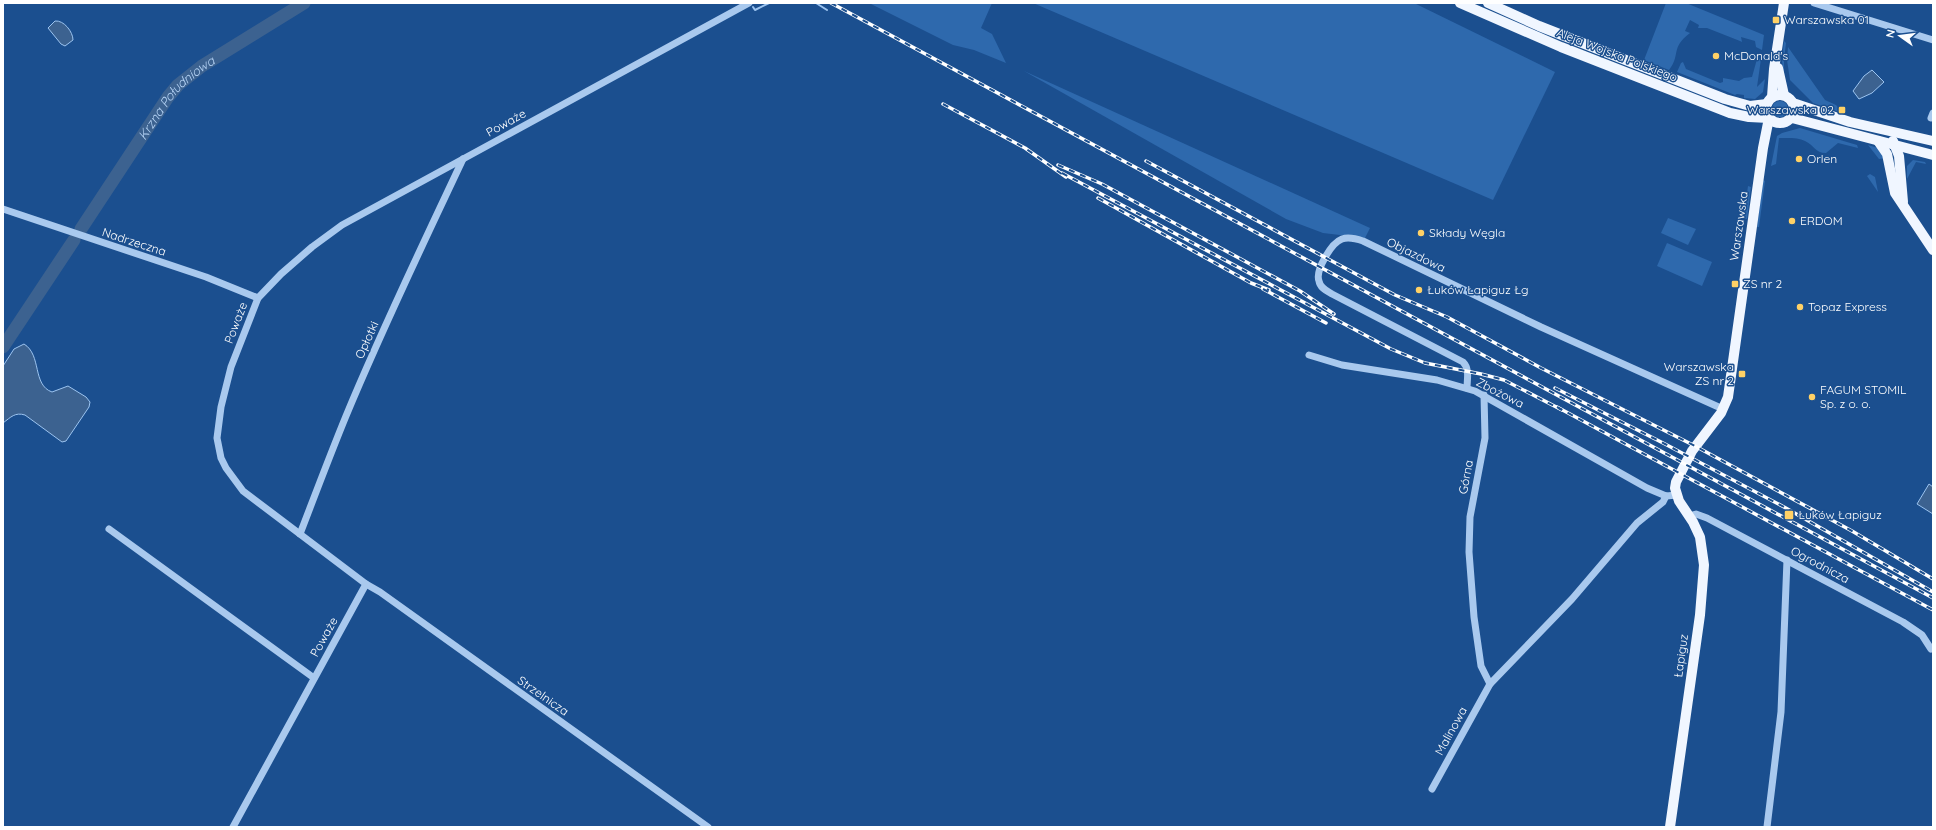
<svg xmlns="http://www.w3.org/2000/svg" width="1936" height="830" font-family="Quicksand,sans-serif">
	<rect width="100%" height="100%" fill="#1b4f8f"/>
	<g fill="#2e69ad">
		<polygon points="869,3 992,3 981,28 992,34 1006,63 974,50 953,45"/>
		<polygon points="1033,3 1414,3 1555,72 1493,200"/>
		<path d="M1666,3H1686L1764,35L1762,50L1756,47L1755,41L1741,37L1742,42L1740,41L1707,28H1698L1699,25L1690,20L1685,31L1690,33C1670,48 1681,55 1669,70L1644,60Z"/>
		<polygon points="1784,41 1786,43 1784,60 1784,78 1782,61"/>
		<path d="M1788,47L1825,100C1832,104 1838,103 1840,112L1813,103L1790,80L1787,60Z"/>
		<polygon points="1757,59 1761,59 1757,87 1765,79 1763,92 1755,99 1744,98 1744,95 1737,94 1735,95 1677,72 1681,63 1683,62 1686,69 1720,83 1723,82 1723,78 1739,81 1744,78 1752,77"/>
		<polygon points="1024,71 1370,228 1365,238 1323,233 1286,219"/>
		<circle cx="1780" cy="109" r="8"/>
		<path d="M1800,128L1857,145L1858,148L1838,143L1826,153C1815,153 1814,145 1805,141C1798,137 1786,138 1779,138L1776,164L1771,166L1777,136L1782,133Z"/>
		<polygon points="1868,145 1878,148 1886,158 1879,159"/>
		<polygon points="1913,160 1925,162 1926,164 1916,162 1907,179 1907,166"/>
		<polygon points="1870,174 1875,177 1878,192 1867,176"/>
		<polygon points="1763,180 1765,181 1759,227 1757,227"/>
		<polygon points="1748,186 1751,187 1747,219 1742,218 1744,216"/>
		<polygon points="1668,218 1696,229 1688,245 1661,233"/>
		<polygon points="1667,243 1712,262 1702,286 1657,266"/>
	</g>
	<g fill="#3c6290" stroke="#9cc4f0">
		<path d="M55,21C64,20 73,32 73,40L65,46L61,44L48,28Z"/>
		<polygon points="1872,70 1884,82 1872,93 1859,99 1853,91 1864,76"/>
		<path d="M24,344C42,355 32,385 52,392L68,386L86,397L90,402L89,407L66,441L62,442L25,415C15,412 11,417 3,423V366L14,349Z"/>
		<polygon points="1929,484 1933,487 1933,514 1917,504"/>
	</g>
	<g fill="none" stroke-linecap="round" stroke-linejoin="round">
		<g stroke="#9cc4f0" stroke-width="2">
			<polyline points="816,3 827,10"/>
			<polyline points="753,7 755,10 769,3"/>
		</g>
		<g stroke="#3c6290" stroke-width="13">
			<path id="s1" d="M81,229L168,97L178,85L202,66L304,3"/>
			<polyline points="3,347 74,240"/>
		</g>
		<g stroke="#a9c9ee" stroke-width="7">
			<polyline points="1814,3 1933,40"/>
			<polyline points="1931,118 1933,113"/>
			<polyline points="3,209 206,277 258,298"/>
			<polyline points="1309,355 1342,365 1437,380 1475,391 1647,488 1666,496 1677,495"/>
			<path d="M1467,388C1467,379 1470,369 1463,362L1332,294C1327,291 1320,288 1319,281C1315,271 1331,243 1342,239C1348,237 1357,239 1363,241L1541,327L1723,409"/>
			<polyline points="1484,395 1485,438 1470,517 1469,552 1474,617 1481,666 1490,684"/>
			<polyline points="1689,516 1696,514 1707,518 1903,622 1922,635 1931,649"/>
			<polyline points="109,529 314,678"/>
			<path d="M300,534C315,495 330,455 346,416C382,329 423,244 463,159"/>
			<polyline points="366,584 380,592 708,827"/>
			<polyline points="1432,789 1490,684 1572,599 1637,523 1663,502 1666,496"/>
			<polyline points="233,827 366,584 243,491 226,468 221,458 217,438 221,407 231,367 258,298 281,274 312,247 342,225 749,3"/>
			<polyline points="1767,827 1781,712 1787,560"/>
		</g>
		<g stroke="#f0f6ff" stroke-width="10">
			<polyline points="1460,3 1561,47 1730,113 1749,117 1769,118"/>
			<polyline points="1488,3 1539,26 1725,99 1750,106 1767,104"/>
			<polyline points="1778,68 1784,95"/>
			<circle cx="1780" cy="109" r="14"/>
			<polyline points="1772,97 1774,69 1784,3"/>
			<polyline points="1793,103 1850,122 1933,141"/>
			<polyline points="1792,118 1933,155"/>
			<polyline points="1878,141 1887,154 1895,193 1933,250"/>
			<polyline points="1893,141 1899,156 1903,202"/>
			<polyline points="1670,827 1700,615 1704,565 1700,537 1693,522 1679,501 1675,488 1676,482 1692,451 1721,413 1728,397 1763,148 1769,118"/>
		</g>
		<defs>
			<g id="rail">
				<polyline points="831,3 1933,598"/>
				<polyline points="943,104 1025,148 1066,177"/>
				<polyline points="1146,161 1395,295 1447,317 1541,368 1695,446 1852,531 1933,579"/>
				<polyline points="1058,165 1102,184 1300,291 1334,314"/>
				<polyline points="1062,173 1391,349 1425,363 1481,374 1504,380 1562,410"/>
				<polyline points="1098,198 1251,283 1269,290"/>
				<polyline points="1263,289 1326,323"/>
				<polyline points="1555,388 1665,444 1784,507 1933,592"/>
				<polyline points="1557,407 1933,610"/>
			</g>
		</defs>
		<use href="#rail" stroke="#fff" stroke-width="3.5"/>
		<use href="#rail" stroke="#1b4f8f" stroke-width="2" stroke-dasharray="6" stroke-linecap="butt"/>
	</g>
	<g fill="#ffd166" stroke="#1b4f8f" stroke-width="1.5">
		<rect x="1772" y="16" width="8" height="8" rx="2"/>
		<circle cx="1716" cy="56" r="4"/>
		<rect x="1838" y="106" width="8" height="8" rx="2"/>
		<circle cx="1799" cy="159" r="4"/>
		<circle cx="1792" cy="221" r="4"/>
		<circle cx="1421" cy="233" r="4"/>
		<rect x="1731" y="280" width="8" height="8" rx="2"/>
		<circle cx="1419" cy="290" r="4"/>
		<circle cx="1800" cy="307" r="4"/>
		<rect x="1738" y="370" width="8" height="8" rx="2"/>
		<circle cx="1812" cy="397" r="4"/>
		<rect x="1784" y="510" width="10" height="10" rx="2"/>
	</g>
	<g text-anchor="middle" stroke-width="3" stroke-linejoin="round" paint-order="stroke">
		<g font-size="12" fill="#fff" stroke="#1b4f8f" text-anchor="start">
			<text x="1784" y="24">Warszawska 01</text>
			<text x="1724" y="60">McDonald's</text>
			<text x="1834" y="114" text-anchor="end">Warszawska 02</text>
			<text x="1807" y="163">Orlen</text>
			<text x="1800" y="225">ERDOM</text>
			<text x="1429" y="237">Składy Węgla</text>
			<text x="1743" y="288">ZS nr 2</text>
			<text x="1427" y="294">Łuków Łapiguz Łg</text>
			<text x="1808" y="311">Topaz Express</text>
			<text x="1734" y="371" text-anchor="end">Warszawska<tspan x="1734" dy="14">ZS nr 2</tspan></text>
			<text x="1820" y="394">FAGUM STOMIL<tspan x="1820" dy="14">Sp. z o. o.</tspan></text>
			<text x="1798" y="519">Łuków Łapiguz</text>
		</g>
		<g font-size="12" fill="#fff" stroke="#1b4f8f">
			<text transform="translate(1617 55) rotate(21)" y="4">Aleja Wojska Polskiego</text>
			<text transform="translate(506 123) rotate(-29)" y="4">Poważe</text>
			<text transform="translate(1739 226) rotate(-82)" y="4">Warszawska</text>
			<text transform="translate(134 242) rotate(18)" y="4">Nadrzeczna</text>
			<text transform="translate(1416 255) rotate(26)" y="4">Objazdowa</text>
			<text transform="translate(236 323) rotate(-69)" y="4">Poważe</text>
			<text transform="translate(367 340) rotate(-66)" y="4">Opłotki</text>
			<text transform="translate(1500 393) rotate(27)" y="4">Zbożowa</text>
			<text transform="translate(1466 477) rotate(-79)" y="4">Górna</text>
			<text transform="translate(1820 565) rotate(28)" y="4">Ogrodnicza</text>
			<text transform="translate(324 637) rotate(-61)" y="4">Poważe</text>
			<text transform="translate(1681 656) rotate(-82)" y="4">Łapiguz</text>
			<text transform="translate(543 696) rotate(35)" y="4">Strzelnicza</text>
			<text transform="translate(1451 731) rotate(-61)" y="4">Malinowa</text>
		</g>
		<g font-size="13" font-style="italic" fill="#b5d3f5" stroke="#1b4f8f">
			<text dy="5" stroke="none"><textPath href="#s1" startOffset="163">Krzna Południowa</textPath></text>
		</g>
	</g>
	<rect width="1936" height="830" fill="none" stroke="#ffffff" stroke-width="8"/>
	<g transform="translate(1900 36) rotate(284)" stroke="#1b4f8f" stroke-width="3" paint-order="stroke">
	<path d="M0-3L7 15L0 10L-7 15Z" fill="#ffffff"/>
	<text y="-6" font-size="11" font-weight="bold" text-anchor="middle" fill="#ffffff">N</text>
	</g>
</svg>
